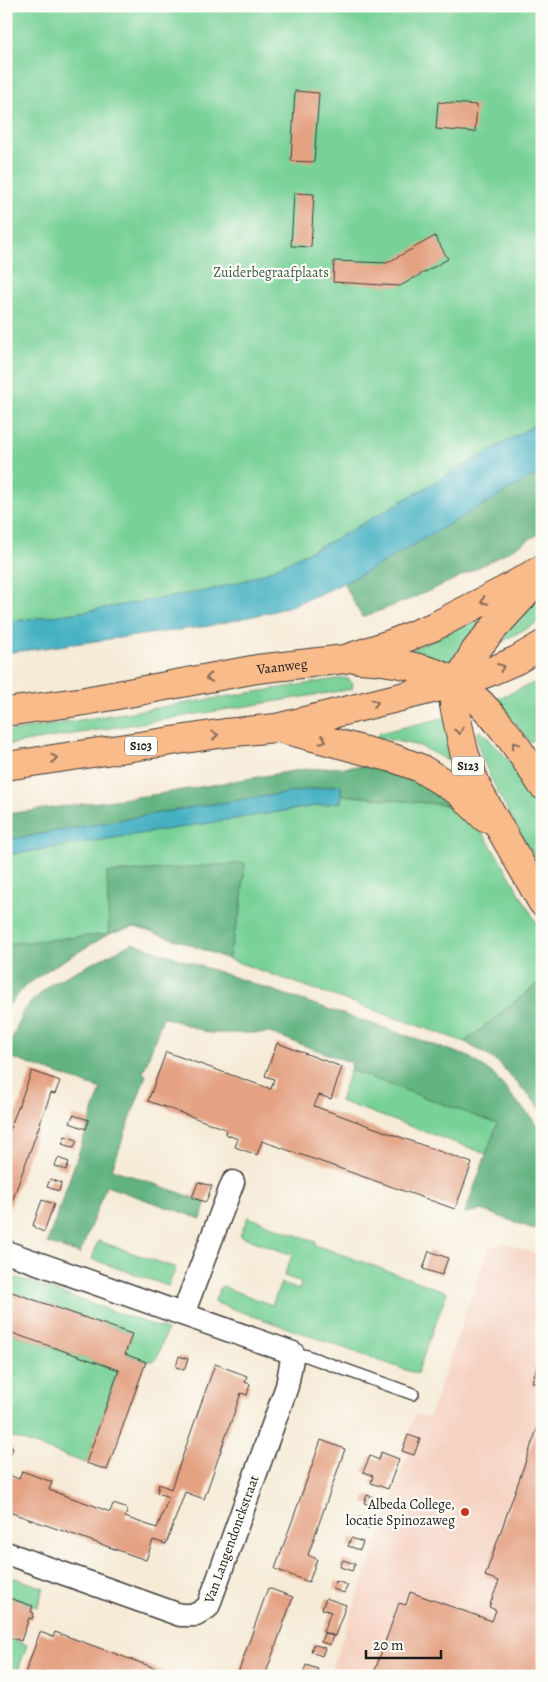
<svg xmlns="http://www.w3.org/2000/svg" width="548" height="1682" font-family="Alegreya,serif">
	<rect width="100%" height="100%" fill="#fdfcf7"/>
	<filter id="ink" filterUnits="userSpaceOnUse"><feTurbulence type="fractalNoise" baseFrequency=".02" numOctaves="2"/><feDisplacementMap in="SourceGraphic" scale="10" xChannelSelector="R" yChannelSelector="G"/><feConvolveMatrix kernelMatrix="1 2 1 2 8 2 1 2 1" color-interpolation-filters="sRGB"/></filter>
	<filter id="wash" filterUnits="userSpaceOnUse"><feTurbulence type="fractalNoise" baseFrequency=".0096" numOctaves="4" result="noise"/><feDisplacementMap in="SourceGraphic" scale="20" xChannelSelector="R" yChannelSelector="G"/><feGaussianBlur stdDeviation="1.12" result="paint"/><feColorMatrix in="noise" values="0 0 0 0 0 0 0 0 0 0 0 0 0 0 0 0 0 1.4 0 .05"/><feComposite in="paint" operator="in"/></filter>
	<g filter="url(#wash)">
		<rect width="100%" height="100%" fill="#f6ebd7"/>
		<polygon fill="#f5d3c2" points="505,1243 542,1256 542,1676 329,1676 408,1455 402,1451 415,1414 429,1418 488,1248"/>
		<g fill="#78d197" stroke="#4a765a">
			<polygon points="6,6 542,6 542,421 339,537 267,572 243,581 206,591 75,613 6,622"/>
			<polygon points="542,599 542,620 501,642 497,640 530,606"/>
			<polygon points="495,611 466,653 442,664 411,654 411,650"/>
			<polygon points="343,678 349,679 353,684 352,689 6,745 6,732"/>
			<polygon points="539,681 534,704 534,740 530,742 496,699"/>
			<polygon points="447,717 453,760 448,761 420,746 377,737 379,733"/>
			<path d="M481,731L510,761L542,818V872C528,845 473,757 477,733Z"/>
			<polygon points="342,795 458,806 471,816 499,858 542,932 542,980 465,1042 228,959 241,908 245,864 107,874 109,934 6,944 6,855 341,802"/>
			<polygon points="350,1070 498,1124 487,1154 340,1101"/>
			<polygon points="248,1217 316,1242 315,1245 447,1292 417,1374 214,1302 221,1286 272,1305 281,1283 299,1290 301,1282 284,1276 292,1255 240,1236"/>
			<polygon points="98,1241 176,1268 168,1286 92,1259"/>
			<polygon points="6,1274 167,1330 156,1360 146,1362 125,1354 132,1334 6,1290"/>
			<polygon points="6,1331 119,1370 86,1463 6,1435"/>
			<polygon points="6,1575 44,1588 37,1607 6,1596"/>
			<polygon points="6,1638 27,1645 16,1676 6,1676"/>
		</g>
		<g fill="#62b380" stroke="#3f684e">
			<path d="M542,471V532C485,566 425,596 362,617L344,584Z"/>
			<polygon points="367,766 416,780 458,806 342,795 340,785 199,806 6,840 6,814 159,794 305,769"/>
			<polygon points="245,863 241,908 228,959 180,941 135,927 109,934 49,969 24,987 6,1009 6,944 109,934 107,873"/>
			<polygon points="133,943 467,1056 492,1073 542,1130 542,1232 482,1210 465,1213 497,1124 350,1070 352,1063 270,1033 210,1033 163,1017 143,1073 146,1075 112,1169 206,1202 201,1219 106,1186 80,1254 47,1243 101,1089 6,1056 6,1054 24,1009 52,983"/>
			<polygon points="542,980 542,1110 498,1062 465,1042"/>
		</g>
		<g fill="#45b1c3" stroke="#306670">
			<polygon points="542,421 542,471 366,572 329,590 293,605 271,612 209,626 6,653 6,622 75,613 206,591 243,581 267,572 339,537"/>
			<polygon points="341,785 341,802 6,855 6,840 199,806"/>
		</g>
		<g id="blocks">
			<g fill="#e4a283">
				<polygon points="295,91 319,93 314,162 291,161"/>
				<polygon points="438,102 477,105 475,132 436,129"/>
				<polygon points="294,193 314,194 311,247 291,246"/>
				<polygon points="435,236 448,259 400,286 333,282 334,261 387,263"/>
				<polygon points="277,1043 342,1067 331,1099 319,1095 314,1106 472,1163 455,1209 262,1141 257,1155 235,1147 238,1139 225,1134 226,1129 148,1101 166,1052 271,1089 274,1079 265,1076"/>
				<polygon points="32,1071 60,1081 55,1094 51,1093 6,1218 6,1139"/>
				<polygon points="73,1115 89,1120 86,1129 70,1123"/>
				<polygon points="65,1136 77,1140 74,1148 62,1144"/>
				<polygon points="58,1158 69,1162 66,1170 55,1166"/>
				<polygon points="50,1179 61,1183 59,1191 47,1187"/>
				<polygon points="198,1182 212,1186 206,1202 192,1198"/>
				<polygon points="42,1200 54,1204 44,1232 35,1228 33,1225"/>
				<polygon points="429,1251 448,1258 442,1275 423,1269"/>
				<polygon points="6,1290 132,1334 125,1354 146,1362 107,1470 86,1463 119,1370 6,1331"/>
				<polygon points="541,1355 542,1355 542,1385 532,1382"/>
				<polygon points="179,1356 188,1359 184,1370 176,1367"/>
				<polygon points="215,1364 247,1376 245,1382 250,1384 247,1395 241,1393 204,1499 185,1492 166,1544 153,1540 146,1560 6,1511 6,1474 19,1479 22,1471 52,1482 49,1490 95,1506 110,1512 113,1504 128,1509 125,1517 157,1528 169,1497 157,1493 159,1484 171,1489"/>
				<polygon points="541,1418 542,1676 373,1676 399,1603 406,1605 410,1592 492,1621 496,1610 489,1607 499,1581 485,1576"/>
				<polygon points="408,1435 420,1439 414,1455 402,1451"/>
				<polygon points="321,1440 345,1449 308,1555 317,1559 309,1582 275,1569"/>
				<polygon points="6,1446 13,1448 6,1467"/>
				<polygon points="381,1452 399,1459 388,1489 371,1483 373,1476 363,1472 370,1456 379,1460"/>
				<polygon points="367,1495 378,1499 375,1507 364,1503"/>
				<polygon points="359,1517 371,1521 368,1529 356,1524"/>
				<polygon points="351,1538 363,1542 360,1550 348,1546"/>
				<polygon points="343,1560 355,1564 352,1571 340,1567"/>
				<polygon points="336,1581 348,1585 344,1593 333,1589"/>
				<polygon points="268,1588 293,1597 265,1676 237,1676"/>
				<polygon points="6,1597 33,1606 31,1612 34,1613 32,1619 29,1618 21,1641 6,1636"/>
				<polygon points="326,1598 346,1605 335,1636 323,1632 331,1612 322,1609"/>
				<polygon points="40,1632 53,1637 55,1632 177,1676 75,1676 59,1670 57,1676 41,1672 40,1676 24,1676"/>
				<polygon points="324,1633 333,1636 330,1645 321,1642"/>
				<polygon points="313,1644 325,1648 322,1656 311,1652"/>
				<polygon points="306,1665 318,1669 315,1676 303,1673"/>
			</g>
		</g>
	</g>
	<g filter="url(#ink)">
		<use href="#blocks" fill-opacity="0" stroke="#3d3b38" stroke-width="1"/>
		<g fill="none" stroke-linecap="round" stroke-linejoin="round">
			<defs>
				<polyline id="service" points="293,1353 307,1356 413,1394"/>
				<g id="minor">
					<polyline points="6,1252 293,1353 287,1386 208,1607 196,1615 180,1615 6,1553"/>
					<polyline points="183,1314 233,1182"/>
				</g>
				<g id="trunk">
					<polyline points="536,582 492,630 475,651 457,683 454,705 464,752 478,790 542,902"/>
					<path d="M358,659C385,660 436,668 458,684C493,709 519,749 542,785"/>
					<path id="s1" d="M6,712L85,701L257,669L345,659L393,643L435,626L505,590L542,569"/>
					<polyline points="279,728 396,759 420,768 459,792 485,818"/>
					<polyline points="6,766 225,733 276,728 457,683 487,673 517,660 542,645"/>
				</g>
			</defs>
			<use href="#service" stroke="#3d3b38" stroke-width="14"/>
			<use href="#minor" stroke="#3d3b38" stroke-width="25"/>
			<use href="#trunk" stroke="#3d3b38" stroke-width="30"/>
			<use href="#service" stroke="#fff" stroke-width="11"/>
			<use href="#minor" stroke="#fff" stroke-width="22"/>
			<use href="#trunk" stroke="#fabb8b" stroke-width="28"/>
		</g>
		<defs><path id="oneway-chevron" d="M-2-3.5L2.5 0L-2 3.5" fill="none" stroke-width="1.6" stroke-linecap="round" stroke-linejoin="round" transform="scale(1.25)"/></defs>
		<g stroke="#8b6c54">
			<use href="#oneway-chevron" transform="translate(484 601) rotate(153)"/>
			<use href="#oneway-chevron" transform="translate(501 667) rotate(-24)"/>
			<use href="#oneway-chevron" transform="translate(209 678) rotate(170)"/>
			<use href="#oneway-chevron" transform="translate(375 703) rotate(-13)"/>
			<use href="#oneway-chevron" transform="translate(459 731) rotate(78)"/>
			<use href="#oneway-chevron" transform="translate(215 735) rotate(-8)"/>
			<use href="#oneway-chevron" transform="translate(323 740) rotate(15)"/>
			<use href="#oneway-chevron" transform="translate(515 745) rotate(-126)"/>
			<use href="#oneway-chevron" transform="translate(54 758) rotate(-8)"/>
		</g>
	</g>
	<circle fill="#c8321e" stroke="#fdfcf7" stroke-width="2" cx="465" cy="1512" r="5"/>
	<g text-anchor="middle" stroke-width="4.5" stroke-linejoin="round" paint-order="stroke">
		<g fill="#fdfcf7" stroke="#605f5e" stroke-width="1">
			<rect x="125" y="736.5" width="32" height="19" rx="4"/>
			<rect x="452" y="756.5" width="32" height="19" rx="4"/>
		</g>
		<g font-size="12" font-weight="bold" fill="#1c1c1c">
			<text x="141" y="750">S103</text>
			<text x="468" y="770">S123</text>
		</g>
		<g font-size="14" fill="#3c5b47" stroke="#fdfcf7">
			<text x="271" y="277">Zuiderbegraafplaats</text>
		</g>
		<g font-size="14" fill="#1c1c1c" stroke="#fdfcf7">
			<text dy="5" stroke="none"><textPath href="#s1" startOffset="280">Vaanweg</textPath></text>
			<text transform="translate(231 1539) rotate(-70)" y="5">Van Langendonckstraat</text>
		</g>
		<g font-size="14" fill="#1c1c1c" stroke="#fdfcf7" text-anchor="end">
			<text x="455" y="1509">Albeda College,<tspan x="455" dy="16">locatie Spinozaweg</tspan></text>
		</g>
	</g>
	<rect width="548" height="1682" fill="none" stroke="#fdfcf7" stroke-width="25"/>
	<path d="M366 1650v8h75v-8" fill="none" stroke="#1c1c1c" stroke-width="2.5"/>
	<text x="373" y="1650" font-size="15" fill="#1c1c1c" stroke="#fdfcf7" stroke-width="4" paint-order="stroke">20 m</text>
</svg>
